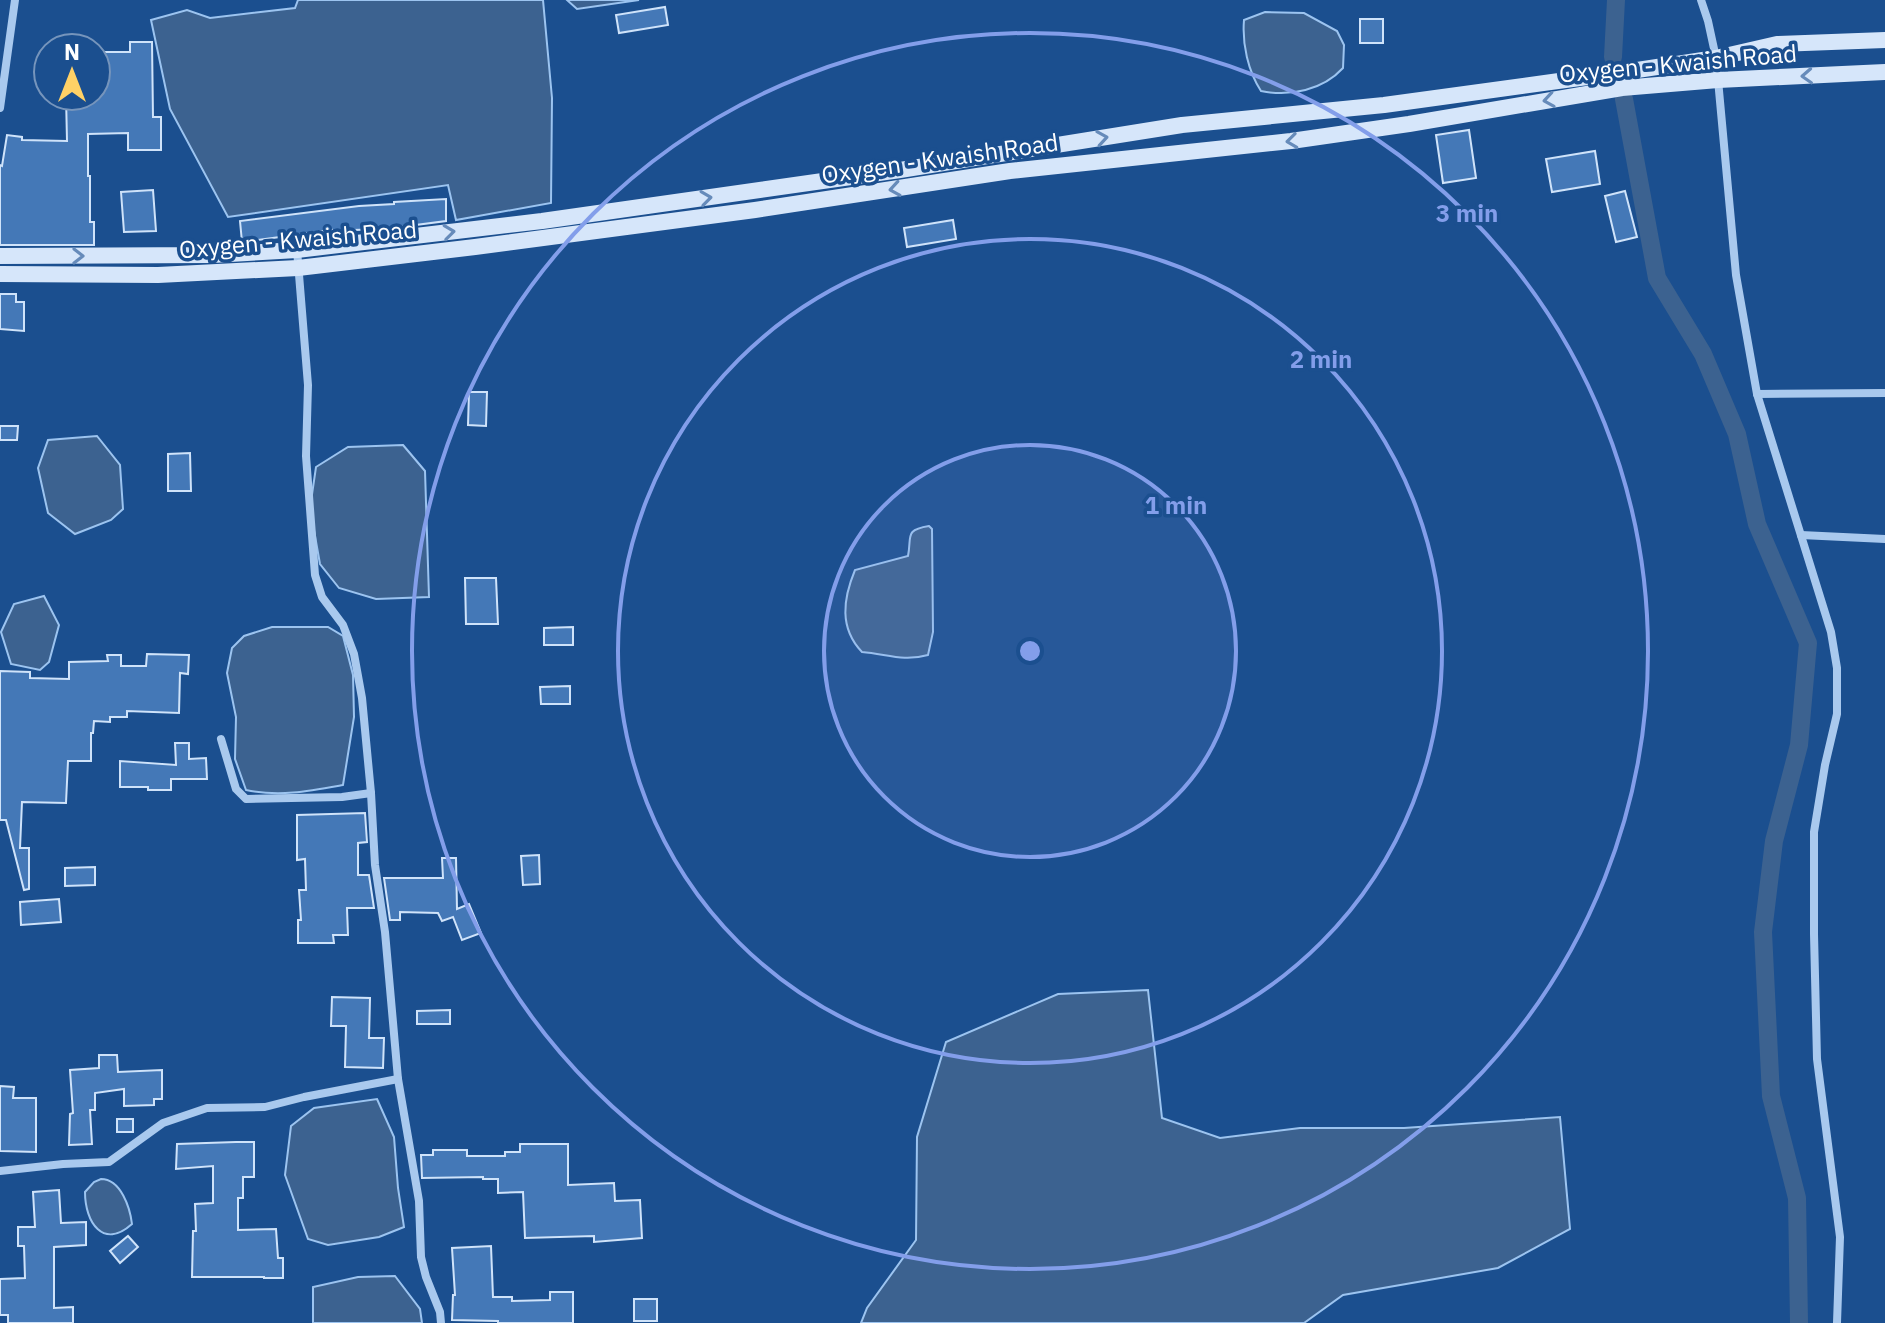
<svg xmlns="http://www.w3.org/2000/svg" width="1885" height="1323" font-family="'IBM Plex Sans',sans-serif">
	<rect width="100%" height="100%" fill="#1b4f8f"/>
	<g fill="#3c6290" stroke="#9cc4f0" stroke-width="2">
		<polygon points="298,0 543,0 552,98 551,203 456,220 448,185 228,217 170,109 151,20 187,10 210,18 295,8"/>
		<polygon points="567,0 639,0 577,9"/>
		<path d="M1265,12L1304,13L1337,31L1344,45L1343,68C1323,90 1290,97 1261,91C1248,71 1242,44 1244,20Z"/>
		<polygon points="97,436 120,465 123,509 111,520 75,534 48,513 38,468 48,440"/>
		<polygon points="403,445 425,471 429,597 376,599 339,588 320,564 310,508 316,467 348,447"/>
		<path d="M929,526L932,529L933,632L928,655C903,662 887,654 862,652C839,628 843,599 855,570L908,556C912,536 904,530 929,526Z"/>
		<polygon points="44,596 59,625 49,662 40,670 11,664 1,632 14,604"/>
		<path d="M272,627H328L343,636L353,675L354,717L343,785C310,791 280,797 246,790L235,759L236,717L227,673L232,648L244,636Z"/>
		<polygon points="1148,990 1162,1118 1220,1138 1300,1128 1404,1128 1560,1117 1570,1229 1498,1268 1343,1295 1304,1323 861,1323 867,1308 916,1240 917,1137 946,1042 1058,994"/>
		<polygon points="377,1099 394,1137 398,1188 404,1227 379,1237 328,1245 308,1239 285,1175 291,1126 314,1108"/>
		<path d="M101,1179C121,1179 130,1208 132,1224C103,1250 85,1222 85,1192L94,1182Z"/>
		<polygon points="395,1276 420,1309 422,1323 313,1323 313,1287 358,1277"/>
	</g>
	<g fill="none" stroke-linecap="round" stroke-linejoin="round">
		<g stroke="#3c6290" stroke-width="18">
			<polyline points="1613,57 1616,0"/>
			<polyline points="1624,99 1657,278 1703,354 1737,434 1757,524 1808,643 1799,745 1774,841 1763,932 1771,1096 1797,1198 1799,1323"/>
		</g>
	</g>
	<g fill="#4478b7" stroke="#cfe3fa" stroke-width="2">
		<polygon points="665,7 668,25 619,33 616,15"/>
		<rect x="1360" y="19" width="23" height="24"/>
		<polygon points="130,42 152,42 153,117 161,117 161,150 128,150 128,133 88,134 88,176 90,176 90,222 94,222 94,245 0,245 0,165 2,166 7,135 22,137 22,140 67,141 66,96 96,96 96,52 130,52"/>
		<polygon points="1469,130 1476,178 1443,183 1436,135"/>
		<polygon points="1595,151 1600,184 1552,192 1546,159"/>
		<polygon points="153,190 156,231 124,232 121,192"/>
		<polygon points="1625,191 1637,237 1616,242 1605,196"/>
		<polygon points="446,199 446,221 385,229 354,230 355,232 332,235 332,230 242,242 240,221 359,206 394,204 394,202"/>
		<polygon points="953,220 956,239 907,247 904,228"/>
		<polygon points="0,294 16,294 16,302 24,302 24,331 0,329"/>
		<polygon points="469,392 487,392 486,426 468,425"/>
		<polygon points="0,426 18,426 17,440 0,440"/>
		<polygon points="190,453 191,491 168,491 168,454"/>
		<polygon points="465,578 496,578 498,624 466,624"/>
		<polygon points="573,627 573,645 544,645 544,628"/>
		<polygon points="147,654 189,655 188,674 180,673 179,713 127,711 127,717 110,717 110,722 94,721 93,733 91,733 91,761 68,761 66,803 22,802 20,848 29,848 29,889 24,890 6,820 0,820 0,671 30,672 30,678 69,679 69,662 108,661 107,655 121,655 121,666 146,666"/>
		<polygon points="570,686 570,704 541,704 540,687"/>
		<polygon points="175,743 189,743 189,759 206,758 207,779 171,779 171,790 148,790 148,787 120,787 120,761 176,765"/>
		<polygon points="365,813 367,842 358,843 358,875 369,875 374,908 347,908 348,935 333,935 334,943 298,943 298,920 301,920 299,890 306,890 305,859 297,860 297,815"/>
		<polygon points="539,855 540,884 523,885 521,856"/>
		<polygon points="442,858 456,858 457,909 469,904 481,933 462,940 453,917 442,921 438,913 400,912 400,920 390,920 384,878 443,878"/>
		<polygon points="95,867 95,885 65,886 65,868"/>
		<polygon points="59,899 61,922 21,925 20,902"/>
		<polygon points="332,997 370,998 369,1038 384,1038 383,1068 345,1067 346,1026 331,1026"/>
		<polygon points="450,1010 450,1024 417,1024 417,1011"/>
		<polygon points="99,1055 117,1055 118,1072 162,1070 162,1099 154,1099 154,1105 124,1106 124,1089 95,1093 95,1110 90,1110 92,1144 69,1145 70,1114 73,1113 70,1070 99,1068"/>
		<polygon points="0,1086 14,1087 13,1098 36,1098 36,1152 0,1151"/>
		<rect x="117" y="1119" width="16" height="13"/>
		<polygon points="236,1142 254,1142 254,1177 243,1177 243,1198 238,1198 238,1230 276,1229 278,1258 283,1258 283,1278 264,1278 264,1277 192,1277 193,1231 196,1231 195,1204 213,1203 213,1166 176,1169 177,1144"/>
		<polygon points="520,1144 568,1144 568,1185 614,1183 615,1201 640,1200 642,1238 594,1242 594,1236 525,1238 523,1192 498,1193 498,1179 483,1179 483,1177 422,1178 421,1155 433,1155 433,1150 467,1150 467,1156 505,1156 505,1152 520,1152"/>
		<polygon points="59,1190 61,1223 86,1222 86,1245 54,1247 54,1308 73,1307 73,1323 8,1323 8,1315 0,1315 0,1279 25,1278 24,1246 18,1246 18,1227 35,1227 33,1192"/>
		<polygon points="128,1236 138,1247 120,1263 110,1251"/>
		<polygon points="491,1246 493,1297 512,1297 512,1301 550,1300 550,1292 573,1292 573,1323 498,1323 498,1321 452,1320 453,1295 455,1295 452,1248"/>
		<rect x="634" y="1299" width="23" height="22"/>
	</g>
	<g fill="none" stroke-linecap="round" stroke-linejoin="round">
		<g stroke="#a9c9ee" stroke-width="8">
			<polyline points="1701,0 1708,21 1716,58 1736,275 1757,394 1831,632 1837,668 1837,714 1825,765 1814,832 1814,934 1817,1059 1840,1237 1837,1323"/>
			<polyline points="0,108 15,0"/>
			<polyline points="297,250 308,385 306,456 315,575 322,597 343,625 354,654 362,698 371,793 375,865 385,932 398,1079 419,1201 421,1257 426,1277 440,1312 441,1323"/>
			<polyline points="1757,394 1885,393"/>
			<polyline points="1801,535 1885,539"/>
			<polyline points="221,739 236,789 246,799 342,797 371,793"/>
			<polyline points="0,1171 63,1164 109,1162 163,1123 207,1108 265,1107 304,1097 398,1079"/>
		</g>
		<g stroke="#d6e6fa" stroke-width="16">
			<polyline points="0,256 212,255 297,250 542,221 900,170 1182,125 1384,105 1624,72 1716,58 1777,44 1885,40"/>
			<polyline points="0,274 158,275 298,268 475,247 755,210 1010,171 1291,141 1409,124 1622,88 1718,80 1885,72"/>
		</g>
	</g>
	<defs><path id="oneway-chevron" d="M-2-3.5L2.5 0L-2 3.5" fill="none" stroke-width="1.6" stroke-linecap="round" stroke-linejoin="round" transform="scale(2)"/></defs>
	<g stroke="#668bba">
		<use href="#oneway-chevron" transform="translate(1807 76) rotate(177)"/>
		<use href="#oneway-chevron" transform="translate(1549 100) rotate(171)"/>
		<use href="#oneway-chevron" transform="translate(1102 138) rotate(-9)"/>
		<use href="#oneway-chevron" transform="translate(1292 141) rotate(173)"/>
		<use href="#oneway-chevron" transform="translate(895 189) rotate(171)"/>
		<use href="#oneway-chevron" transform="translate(706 198) rotate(-8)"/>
		<use href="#oneway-chevron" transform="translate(449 232) rotate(-7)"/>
		<use href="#oneway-chevron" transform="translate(78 256)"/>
	</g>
	<circle cx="1030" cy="651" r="206" fill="#839eea" fill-opacity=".12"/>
	<g fill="none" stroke="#839eea" stroke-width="4">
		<circle cx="1030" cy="651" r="206"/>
		<circle cx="1030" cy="651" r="412"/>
		<circle cx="1030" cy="651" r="618"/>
	</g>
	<g text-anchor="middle" stroke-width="7" stroke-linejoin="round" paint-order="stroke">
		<g font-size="24" fill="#fff" stroke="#1b4f8f">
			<text transform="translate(1678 64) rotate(-5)" y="8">Oxygen - Kwaish Road</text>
			<text transform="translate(940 159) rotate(-8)" y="8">Oxygen - Kwaish Road</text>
			<text transform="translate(298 240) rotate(-5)" y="8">Oxygen - Kwaish Road</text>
		</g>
	</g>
	<circle cx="1030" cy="651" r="12" fill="#839eea" stroke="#1b4f8f" stroke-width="4"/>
	<g font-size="24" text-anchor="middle" font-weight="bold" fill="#839eea" stroke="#1b4f8f" stroke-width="7" stroke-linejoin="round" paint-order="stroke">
		<text x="1467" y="222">3 min</text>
		<text x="1321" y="368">2 min</text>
		<text x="1176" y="514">1 min</text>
	</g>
	<g transform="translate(72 72)"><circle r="38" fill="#1b4f8f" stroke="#7695bc" stroke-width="2"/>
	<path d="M0-6L14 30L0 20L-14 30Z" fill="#ffd166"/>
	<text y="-12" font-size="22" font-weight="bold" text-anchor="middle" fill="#ffffff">N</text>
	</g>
</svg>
